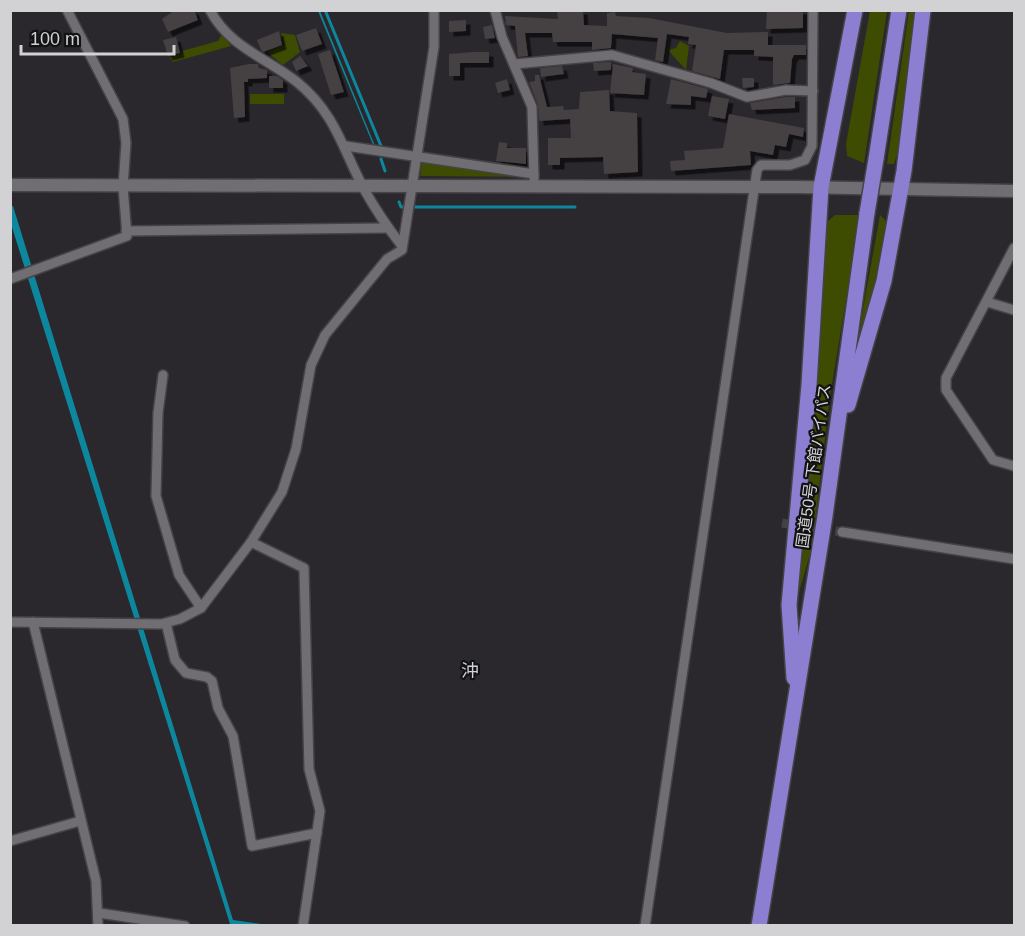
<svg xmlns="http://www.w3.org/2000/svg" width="1025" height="936" font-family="Helvetica,'Noto Sans JP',sans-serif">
	<defs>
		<filter id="shadow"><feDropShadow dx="4.5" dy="4.5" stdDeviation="0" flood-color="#0009"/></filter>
	</defs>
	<rect width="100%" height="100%" fill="#2a282c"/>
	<g fill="#3d4c00">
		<polygon points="870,11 887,11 864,163 847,156 846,144"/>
		<polygon points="909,11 920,11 903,136 894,164 887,164"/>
		<polygon points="281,33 295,35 300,52 283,65 267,52 284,45"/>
		<polygon points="222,34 231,46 173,62 170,58 183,53 182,51 218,41"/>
		<polygon points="680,41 689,46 686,70 668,50 676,48"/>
		<rect x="250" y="94" width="34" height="10"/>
		<polygon points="422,161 525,177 420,176"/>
		<polygon points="835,215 860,215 830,396 812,547 795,606 825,229 828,221"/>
		<polygon points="880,215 888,223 880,276 853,365"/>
	</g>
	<g fill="#0d879d">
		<polygon points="318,11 320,11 375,146 374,147"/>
		<polygon points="13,206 233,920 269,925 230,924 11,224 10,207"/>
	</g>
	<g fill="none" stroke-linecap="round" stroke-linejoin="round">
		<g stroke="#0d879d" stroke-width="3">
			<polyline points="325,10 381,146"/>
			<polyline points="381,159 385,171"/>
			<polyline points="399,202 401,207 405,207"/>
			<polyline points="415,207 575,207"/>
		</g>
	</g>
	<g fill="#443f43" filter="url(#shadow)">
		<polygon points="175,10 194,10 198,20 168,32 162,19"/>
		<polygon points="557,10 583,10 584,25 607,26 607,13 615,12 616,16 649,18 727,33 768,32 768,45 806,45 806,55 794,55 792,59 790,83 773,85 773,57 754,56 754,50 724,50 720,79 692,71 696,45 688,44 689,37 667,34 663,62 655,60 658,38 612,34 611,48 592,50 592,42 553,42 552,33 525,33 528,56 518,57 515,26 506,25 505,16 558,19"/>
		<polygon points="767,10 803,10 803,28 766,29"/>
		<polygon points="466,20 466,31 449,32 449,21"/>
		<polygon points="492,25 495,38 485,39 483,27"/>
		<polygon points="316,28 322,44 302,51 296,35"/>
		<polygon points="279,31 282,45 263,52 261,50 257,40"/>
		<polygon points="176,37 180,53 168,56 163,40"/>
		<polygon points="330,50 344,92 331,95 318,54"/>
		<polygon points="473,52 489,52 489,63 460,63 460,76 449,76 449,54"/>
		<polygon points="300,56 308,66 296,71 292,62"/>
		<polygon points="611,62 611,70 594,71 593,63"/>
		<polygon points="249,64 258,64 259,68 267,70 267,78 248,79 248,82 244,82 245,117 234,118 230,68"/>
		<polygon points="613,64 633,68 632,72 646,74 644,95 610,93"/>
		<polygon points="562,66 564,74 541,77 540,68"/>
		<polygon points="535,75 539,75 547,107 563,106 564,110 579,109 580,92 609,90 610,111 637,113 638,172 604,174 603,157 560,158 560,165 548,165 548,138 571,138 570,119 539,121 538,105 529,82 535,81"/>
		<polygon points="269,76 277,76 283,80 283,88 269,88"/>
		<polygon points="742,78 754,78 754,87 743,88"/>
		<polygon points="507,79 510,90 498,93 495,83"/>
		<polygon points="671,79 708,89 706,98 691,96 691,105 666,104"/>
		<polygon points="712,96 729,99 725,119 708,116"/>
		<polygon points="786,97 795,97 795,108 752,110 750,103"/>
		<polygon points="729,114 804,128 803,137 789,134 786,147 775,145 773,155 750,151 751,165 671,171 670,161 685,160 684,151 723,148"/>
		<polygon points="499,142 507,143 507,148 526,148 526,164 496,161"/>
	</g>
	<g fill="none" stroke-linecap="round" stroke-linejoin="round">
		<polyline stroke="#434145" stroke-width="9" stroke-dasharray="9 4.5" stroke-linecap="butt" points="782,523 842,532"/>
		<defs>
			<g id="minor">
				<path d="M210,10C229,47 267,58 297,82C336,114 342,148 364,189C375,209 388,228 402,246"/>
				<polyline points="495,10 502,37 532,107 534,179"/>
				<polyline points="515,64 612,55 711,83 747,97 786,90 813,91"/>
				<polyline points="346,146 534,174"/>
				<polyline points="126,231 387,228"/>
				<polyline points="1014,248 946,378 946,390 993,460 1014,466"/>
				<polyline points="10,279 127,236 123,187 126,143 123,119 67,10"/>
				<polyline points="987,302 1014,310"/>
				<polyline points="163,375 158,413 156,496 179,575 201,608"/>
				<polyline points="842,532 1014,559"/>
				<polyline points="251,542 304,568 309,769 320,811 303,926"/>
				<polyline points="10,622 161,624 180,619 201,608 251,542 282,492 296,449 311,365 325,335 387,259 402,250 434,47 434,10"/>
				<polyline points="33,622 96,881 98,926"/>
				<polyline points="166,623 175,660 186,673 207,677 212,681 218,708 233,736 252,846 317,833"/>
				<polyline points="10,841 80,821"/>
				<polyline points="99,913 185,926"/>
				<polyline points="645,926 757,170 761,165 790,165 805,160 812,146 813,10"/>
			</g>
			<polyline id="tertiary" points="10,185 797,187 1014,191"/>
			<g id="trunk">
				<polyline points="876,159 899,10"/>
				<polyline points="848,405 884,281 904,171 923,10"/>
				<polyline points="794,678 789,605 809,385 821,187 855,10"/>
				<polyline points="759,926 825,516 867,213"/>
			</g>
		</defs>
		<use href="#minor" stroke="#454346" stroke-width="12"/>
		<use href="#tertiary" stroke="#454346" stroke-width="15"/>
		<use href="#trunk" stroke="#454346" stroke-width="18"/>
		<use href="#minor" stroke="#716e73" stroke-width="9"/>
		<use href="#tertiary" stroke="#716e73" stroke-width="12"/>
		<use href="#trunk" stroke="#8c7ed0" stroke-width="15"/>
		<defs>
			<polyline id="trunk-bridge" points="867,213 876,159"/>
		</defs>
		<use href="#trunk-bridge" stroke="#454346" stroke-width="18" stroke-linecap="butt"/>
		<use href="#trunk-bridge" stroke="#8c7ed0" stroke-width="15"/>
	</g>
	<g text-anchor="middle" stroke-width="4.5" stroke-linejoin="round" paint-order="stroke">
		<g font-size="16" fill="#d2d1d3" stroke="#121113">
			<text transform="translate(813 466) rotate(-82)" y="6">国道50号 下館バイパス</text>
		</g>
		<g font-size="18" fill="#d2d1d3" stroke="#121113">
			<text x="470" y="677">沖</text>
		</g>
	</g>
	<rect width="1025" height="936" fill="none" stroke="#d2d1d3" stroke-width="24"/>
	<path d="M21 45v9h153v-9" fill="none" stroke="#d2d1d3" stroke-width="3"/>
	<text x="30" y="45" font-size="18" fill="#d2d1d3" stroke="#121113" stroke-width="4.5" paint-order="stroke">100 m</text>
</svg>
